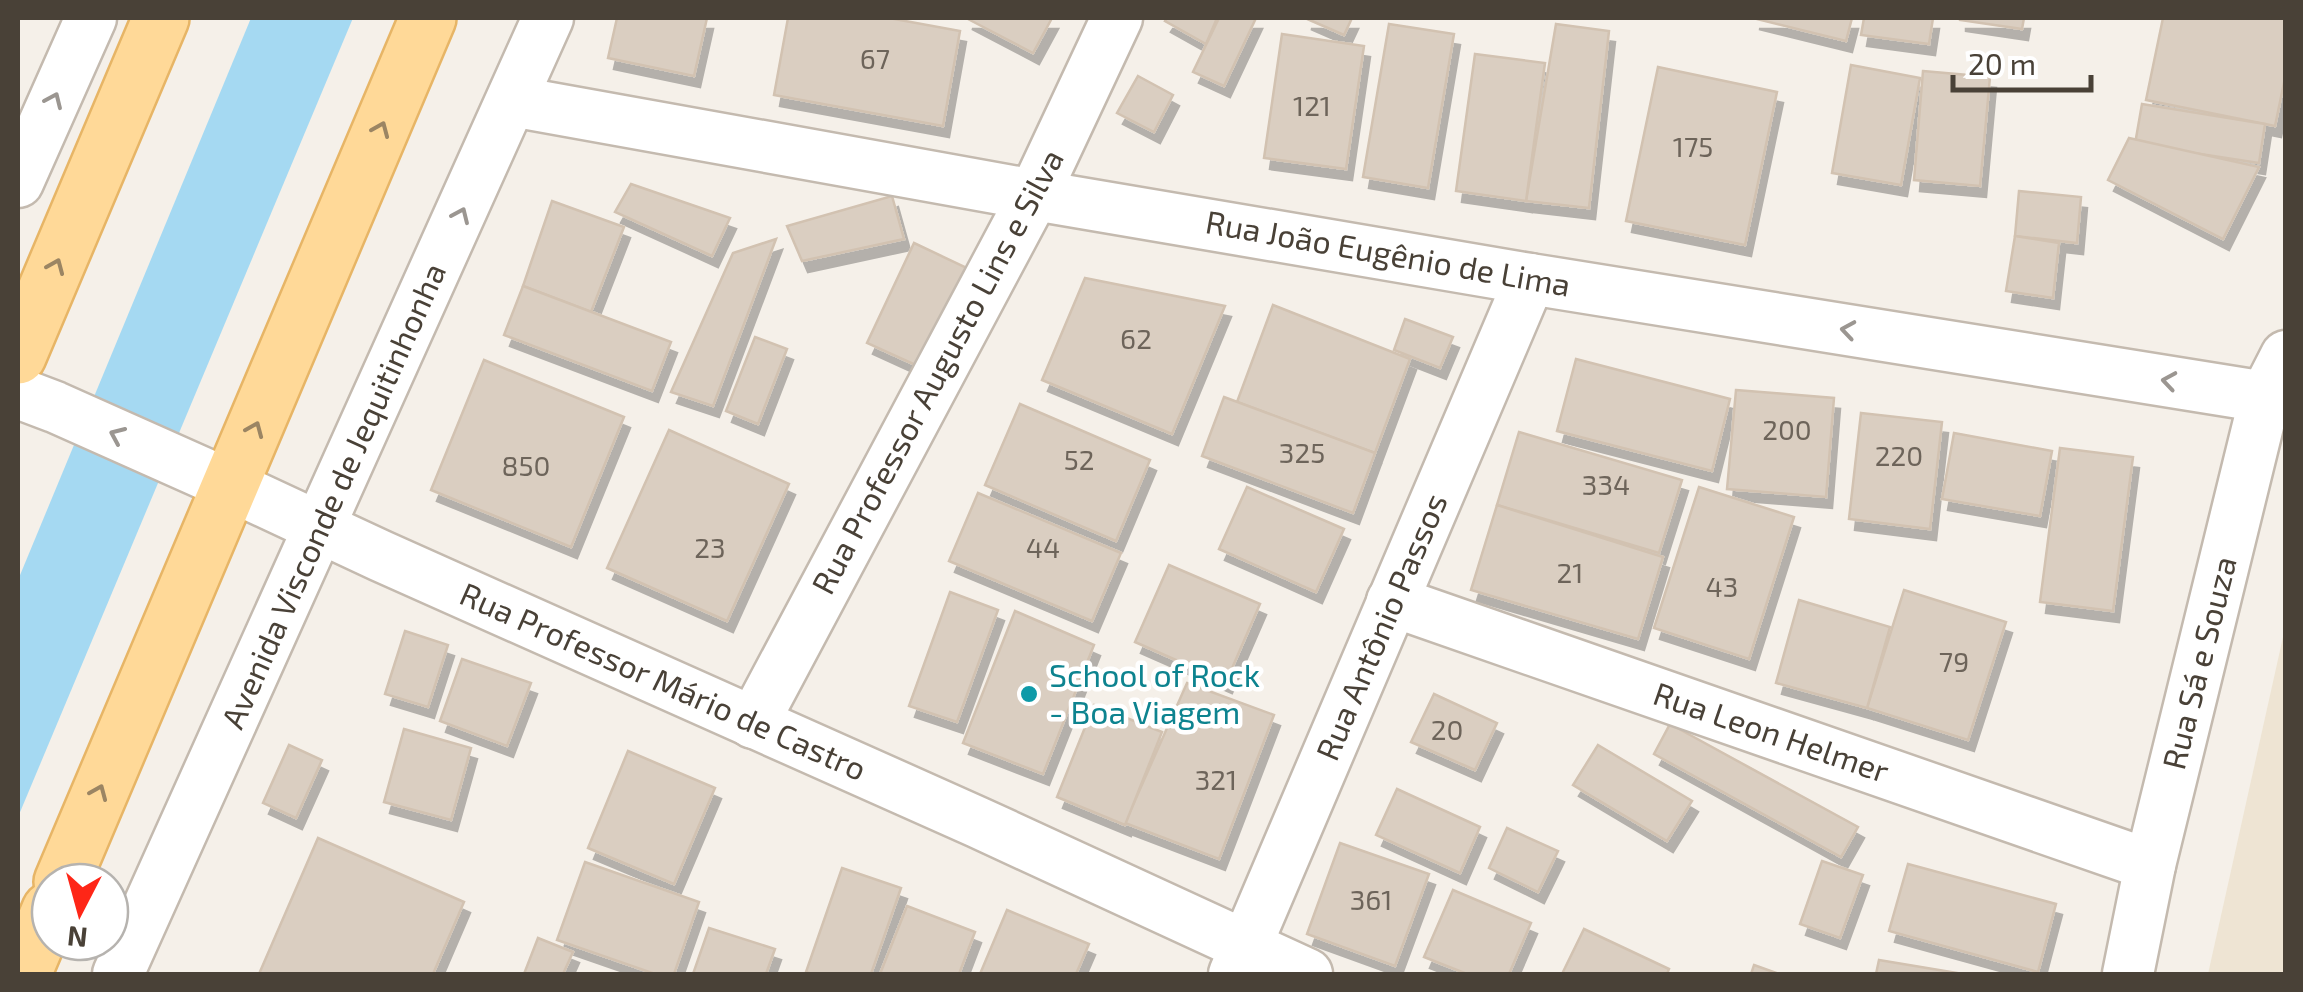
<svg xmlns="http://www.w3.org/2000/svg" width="2303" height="992" font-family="'Exo 2',sans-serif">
	<defs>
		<filter id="shadow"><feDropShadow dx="6" dy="11" stdDeviation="0" flood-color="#0004"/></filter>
	</defs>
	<rect width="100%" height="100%" fill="#f5f0e9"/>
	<polygon fill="#eee4d3" points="2285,628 2285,974 2208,974"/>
	<polygon fill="#a5d9f2" points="251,18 353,18 18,817 18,580"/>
	<g fill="#dacec1" stroke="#d2c2b1" stroke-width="2.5" filter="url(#shadow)">
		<polygon points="617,18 707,18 694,76 608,58"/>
		<polygon points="788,18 889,18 960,31 943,126 774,95"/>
		<polygon points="966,18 1052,18 1033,53"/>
		<polygon points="1167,18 1217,18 1206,44 1165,21"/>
		<polygon points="1219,18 1256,18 1224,86 1193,72"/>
		<polygon points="1305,18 1352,18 1344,35"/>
		<polygon points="1753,18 1852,18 1846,41"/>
		<polygon points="1864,18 1933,18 1929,44 1861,35"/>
		<polygon points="1960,18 2024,18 2022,29 1960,20"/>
		<polygon points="2163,18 2286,18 2286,73 2275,126 2146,100"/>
		<polygon points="1389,24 1454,34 1428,188 1363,177"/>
		<polygon points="1556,24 1609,31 1589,208 1526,201"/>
		<polygon points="1282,34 1364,46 1346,169 1264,158"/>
		<polygon points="1475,54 1545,63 1526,201 1456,191"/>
		<polygon points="1851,65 1920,78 1901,185 1832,173"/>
		<polygon points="1658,67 1777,92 1745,245 1626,221"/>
		<polygon points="1923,71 1990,77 1980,186 1914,180"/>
		<polygon points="1138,76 1173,95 1154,132 1117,113"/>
		<polygon points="2142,104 2265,124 2259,163 2135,144"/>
		<polygon points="2129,138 2259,167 2223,239 2108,180"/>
		<polygon points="631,184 730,218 712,256 615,212"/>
		<polygon points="2019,191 2081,197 2077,243 2015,236"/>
		<polygon points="892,196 904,239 802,261 787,226"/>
		<polygon points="552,201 624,227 591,312 523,286"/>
		<polygon points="2015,236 2059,243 2053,298 2006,291"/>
		<polygon points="776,239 713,406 671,392 733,253"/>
		<polygon points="914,243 967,268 920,367 867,343"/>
		<polygon points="1085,278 1225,306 1172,434 1042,380"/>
		<polygon points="523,286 671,342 652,391 504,335"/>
		<polygon points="1273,305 1410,359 1375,453 1237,402"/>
		<polygon points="1405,319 1453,337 1440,368 1394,350"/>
		<polygon points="755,337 787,349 758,424 726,411"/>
		<polygon points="1576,359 1730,399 1712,471 1557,431"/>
		<polygon points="484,360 624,417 571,547 431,490"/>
		<polygon points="1736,390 1834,398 1826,497 1727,489"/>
		<polygon points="1224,397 1375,453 1353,513 1202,456"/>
		<polygon points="1020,404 1150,460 1116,541 985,485"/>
		<polygon points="1861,413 1942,422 1930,529 1849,519"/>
		<polygon points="669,430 789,484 727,621 607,568"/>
		<polygon points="1519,432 1682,480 1659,553 1497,505"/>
		<polygon points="1954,433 2052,451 2040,516 1942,499"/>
		<polygon points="2060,448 2133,457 2113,611 2040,602"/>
		<polygon points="1247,487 1344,529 1316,592 1219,549"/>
		<polygon points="1699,487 1794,517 1749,659 1654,628"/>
		<polygon points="978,493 1121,553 1092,621 949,561"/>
		<polygon points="1497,505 1663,557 1638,639 1471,590"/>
		<polygon points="1169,565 1260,604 1226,682 1135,642"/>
		<polygon points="1904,590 2006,622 1968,740 1867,708"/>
		<polygon points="950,592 998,610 957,722 909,706"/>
		<polygon points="1799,600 1890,627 1867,708 1776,683"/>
		<polygon points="1015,611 1094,645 1043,774 963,743"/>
		<polygon points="405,631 448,645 428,707 385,694"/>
		<polygon points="462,659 531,683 507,746 440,721"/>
		<polygon points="1187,683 1274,715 1219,859 1125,823"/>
		<polygon points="1434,694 1497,723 1475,770 1411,742"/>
		<polygon points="1094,705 1162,732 1125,825 1057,797"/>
		<polygon points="1670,724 1858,827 1841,857 1654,754"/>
		<polygon points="404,729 471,748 451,820 384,802"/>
		<polygon points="289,745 322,760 296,818 263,803"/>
		<polygon points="1598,745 1692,801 1667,841 1573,785"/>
		<polygon points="628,751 715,788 674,884 588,848"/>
		<polygon points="1397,789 1480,827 1460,873 1376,835"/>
		<polygon points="1507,828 1558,851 1538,892 1489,868"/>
		<polygon points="318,838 464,902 433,974 259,974"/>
		<polygon points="1340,843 1429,874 1395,966 1307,934"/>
		<polygon points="1822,861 1863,875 1840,938 1800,924"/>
		<polygon points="585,862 699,902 674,974 655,974 557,940"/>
		<polygon points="1908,864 2056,904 2038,972 1889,931"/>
		<polygon points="842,868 901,888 871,974 812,974 806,972"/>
		<polygon points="1453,890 1531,923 1509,974 1467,974 1424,957"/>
		<polygon points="907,906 975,932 959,974 880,974"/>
		<polygon points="1007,910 1089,944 1076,974 980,974"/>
		<polygon points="709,928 775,949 766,974 693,974"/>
		<polygon points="1584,929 1669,969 1667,974 1562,974"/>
		<polygon points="538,938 573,952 563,974 524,974"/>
		<polygon points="1879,960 1963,974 1876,974"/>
		<polygon points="1754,965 1779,974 1751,974"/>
	</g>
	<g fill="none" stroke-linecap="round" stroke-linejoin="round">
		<defs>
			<g id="minor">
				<polyline points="512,101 1034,195 1530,279 2265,397"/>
				<polyline points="18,182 91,18"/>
				<polyline points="18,393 55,407 203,473 381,556 977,822 1307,974"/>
				<polyline points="1392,601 2150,865"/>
				<polyline points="753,723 1034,195 1117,18"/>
				<polyline points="118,974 548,18"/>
				<polyline points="1234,974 1530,279"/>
				<polyline points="2128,974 2150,865 2265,397 2286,356"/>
			</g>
			<g id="major">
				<polyline points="18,356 161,18"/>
				<polyline points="62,882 428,18"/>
				<polyline points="23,974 50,910"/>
			</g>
		</defs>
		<use href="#minor" stroke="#c4baaf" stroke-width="55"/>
		<use href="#major" stroke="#e7b566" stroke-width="60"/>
		<use href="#minor" stroke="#fff" stroke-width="50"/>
		<use href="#major" stroke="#ffd998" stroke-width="55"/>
	</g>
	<defs><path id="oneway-chevron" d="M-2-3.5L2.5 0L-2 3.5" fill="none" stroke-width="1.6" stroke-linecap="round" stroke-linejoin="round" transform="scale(2.5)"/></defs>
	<g stroke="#9b9691">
		<use href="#oneway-chevron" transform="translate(54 100) rotate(-66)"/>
		<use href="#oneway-chevron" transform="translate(461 215) rotate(-66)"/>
		<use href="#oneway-chevron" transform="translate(1848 330) rotate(-171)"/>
		<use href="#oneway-chevron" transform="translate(2169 381) rotate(-171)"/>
		<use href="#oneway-chevron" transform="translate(117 435) rotate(-156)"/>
	</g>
	<g stroke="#9b8563">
		<use href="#oneway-chevron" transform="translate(381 129) rotate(-67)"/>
		<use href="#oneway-chevron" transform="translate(56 266) rotate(-67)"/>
		<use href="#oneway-chevron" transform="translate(255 429) rotate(-67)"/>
		<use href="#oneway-chevron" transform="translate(99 792) rotate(-67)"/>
	</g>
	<circle fill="#0f9aa8" stroke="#fff" stroke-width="4" cx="1029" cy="694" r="10"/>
	<g text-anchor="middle" stroke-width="9" stroke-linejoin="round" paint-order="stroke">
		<g font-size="28" fill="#6d645a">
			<text x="875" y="69">67</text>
			<text x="1312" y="116">121</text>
			<text x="1693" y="157">175</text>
			<text x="1136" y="349">62</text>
			<text x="1787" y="440">200</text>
			<text x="1302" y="463">325</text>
			<text x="1899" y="466">220</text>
			<text x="1079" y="470">52</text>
			<text x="526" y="476">850</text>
			<text x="1606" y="495">334</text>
			<text x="710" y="558">23</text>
			<text x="1043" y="558">44</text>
			<text x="1570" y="583">21</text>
			<text x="1722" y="597">43</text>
			<text x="1954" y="672">79</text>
			<text x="1447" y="740">20</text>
			<text x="1216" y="790">321</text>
			<text x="1371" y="910">361</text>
		</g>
		<g font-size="32" fill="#494137" stroke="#fff">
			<text transform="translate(1388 254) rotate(10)" y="11">Rua João Eugênio de Lima</text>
			<text transform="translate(938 372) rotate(-62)" y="11">Rua Professor Augusto Lins e Silva</text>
			<text transform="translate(334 496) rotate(-66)" y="11">Avenida Visconde de Jequitinhonha</text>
			<text transform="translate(1382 627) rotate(-67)" y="11">Rua Antônio Passos</text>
			<text transform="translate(2200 663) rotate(-76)" y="11">Rua Sá e Souza</text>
			<text transform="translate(663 682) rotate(24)" y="11">Rua Professor Mário de Castro</text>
			<text transform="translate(1771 733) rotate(19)" y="11">Rua Leon Helmer</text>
		</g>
		<g font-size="32" fill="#0d838f" stroke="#fff" text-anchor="start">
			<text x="1049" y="687">School of Rock<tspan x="1049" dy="37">- Boa Viagem</tspan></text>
		</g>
	</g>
	<rect width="2303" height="992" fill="none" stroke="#494137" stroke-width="40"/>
	<g transform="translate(80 912) rotate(186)"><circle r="48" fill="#ffffff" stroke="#b6b3af" stroke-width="2.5"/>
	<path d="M0-8L18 38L0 25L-18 38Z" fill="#fe2617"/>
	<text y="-15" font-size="28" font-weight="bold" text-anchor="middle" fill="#494137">N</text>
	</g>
	<path d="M1953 75v15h138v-15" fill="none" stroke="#494137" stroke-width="5"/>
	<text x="1968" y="75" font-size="30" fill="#494137" stroke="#ffffff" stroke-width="8" paint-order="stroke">20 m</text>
</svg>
